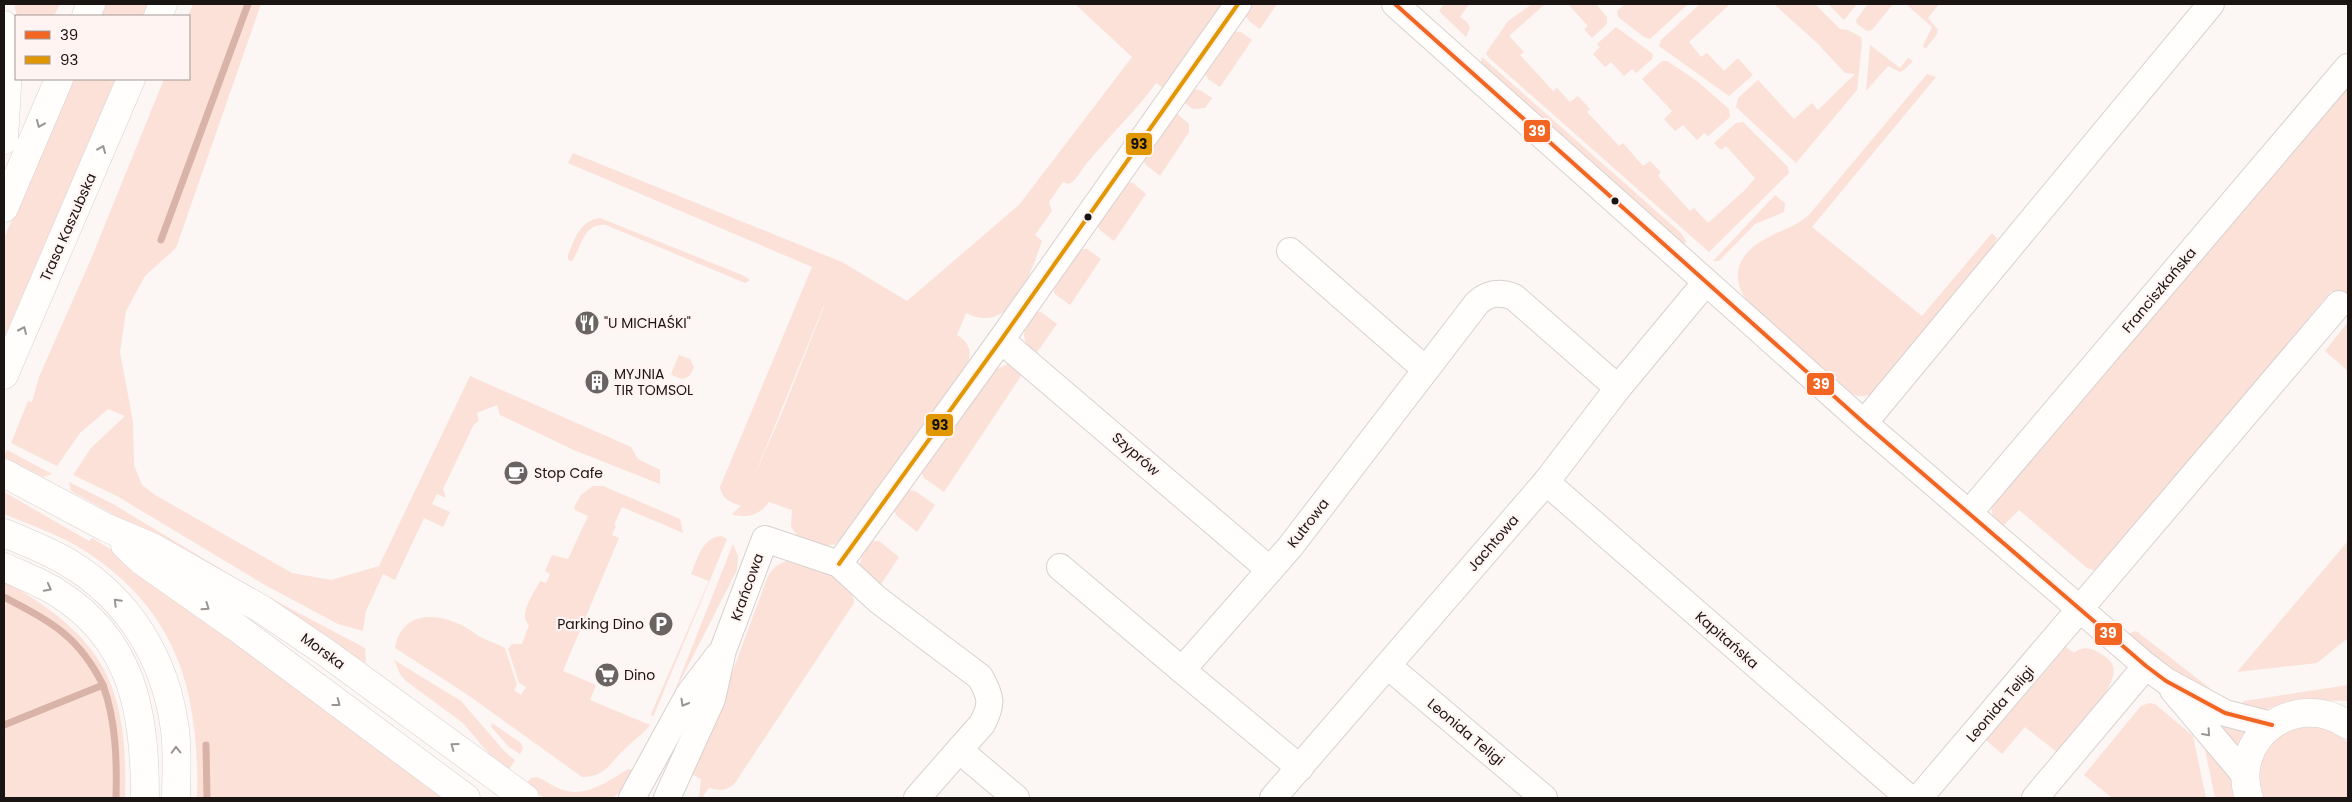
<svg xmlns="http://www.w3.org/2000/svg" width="2352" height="802" font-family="Poppins,sans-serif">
	<rect width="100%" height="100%" fill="#fcf6f4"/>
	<g fill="#fbe1d8" fill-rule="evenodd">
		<polygon points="14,4 60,4 54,16 17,16"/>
		<polygon points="105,4 149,4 144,16 100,16"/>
		<polygon points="193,4 261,4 176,248 145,276 126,311 120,352 133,422 134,465 142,485 155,495 292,573 331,580 379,566 470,376 631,447 638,459 660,470 660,484 576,451 500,415 497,405 477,413 479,421 474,424 443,489 446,498 437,494 432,504 450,512 443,527 424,518 395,580 383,574 366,611 363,631 338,624 265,585 117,496 73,475 91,448 125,416 108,409 80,433 57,466 11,443 28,401 32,402 39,377 91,259 164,79 189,79 188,16"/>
		<path d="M1075,4H1223L1163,88L1156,83C1135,112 1109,136 1087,163C1081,170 1077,180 1069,184L1063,182L1049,202L1052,211L1035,235L1042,241C1030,274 1012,336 966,313L957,335C968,342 972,349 968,362L843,540C827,551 799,545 791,526L792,510L769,502C760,515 746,519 732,514L741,506C730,502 722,499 720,487L812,267L568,163L573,153L842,262L907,301L1019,205L1132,57ZM825,304L783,410L753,479L824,305Z"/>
		<polygon points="1253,4 1277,4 1260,29 1249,21 1245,14"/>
		<polygon points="1444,4 1469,4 1460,17 1467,22 1470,28 1466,37 1439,11"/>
		<polygon points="1532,4 1545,4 1509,36 1524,52 1520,55 1553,91 1557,88 1570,102 1578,96 1590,109 1587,112 1619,146 1623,143 1643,166 1650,161 1661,172 1658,176 1690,211 1694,208 1708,223 1746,189 1755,178 1726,146 1721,150 1714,143 1736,123 1743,122 1788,167 1789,173 1709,252 1488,57 1486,53 1508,21"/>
		<polygon points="1568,4 1596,4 1607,17 1607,24 1592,38 1584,29 1588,26"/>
		<polygon points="1625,4 1688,4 1650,39 1644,37 1618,17 1617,11"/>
		<polygon points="1700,4 1730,4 1689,42 1701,57 1707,53 1724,71 1738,58 1753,75 1729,96 1659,46 1661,40"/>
		<polygon points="1774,4 1815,4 1840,29 1848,30 1861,37 1862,43 1857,90 1796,163 1736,107 1738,98 1758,80 1794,119 1812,103 1818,110 1855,74 1845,73 1817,43"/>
		<polygon points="1828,4 1857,4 1844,20"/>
		<polygon points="1868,4 1893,4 1872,30 1867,31 1857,24 1856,20"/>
		<polygon points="1906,4 1939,4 1928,18 1938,30 1936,36 1925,49 1923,46 1932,27"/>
		<polygon points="1616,27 1653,54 1652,59 1636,73 1632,69 1624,76 1611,62 1605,67 1593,54 1600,47 1597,44"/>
		<polygon points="1233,31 1241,32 1252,40 1220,87 1208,79 1204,72"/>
		<polygon points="1870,45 1900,68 1908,58 1913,61 1904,70 1900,72 1888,66 1866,91"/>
		<polygon points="1482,57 1681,233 1686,241 1684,246 1484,67 1481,62"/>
		<polygon points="1662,61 1667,61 1697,81 1729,109 1730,117 1708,136 1704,133 1697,140 1683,125 1675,131 1664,119 1672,111 1642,79"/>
		<path d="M1927,74L1936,77L1812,227L1922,316L1992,233L1997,238L1985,260L1877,392C1867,396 1862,398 1853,394L1749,303C1728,277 1738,253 1767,238C1781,230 1795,227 1808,216Z"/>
		<polygon points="73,79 117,79 4,338 4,238"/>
		<polygon points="2348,82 2348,307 2331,291 2099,572 2087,568 2019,510 2003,526 1993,518 1991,507"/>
		<polygon points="1192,89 1200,90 1212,98 1205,108 1193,109 1183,102"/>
		<polygon points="1176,113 1189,124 1189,132 1160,176 1146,165 1143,159"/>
		<polygon points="1126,182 1133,183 1146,194 1114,241 1100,230 1096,224"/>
		<polygon points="1775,195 1785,203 1784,212 1755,224 1719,261 1713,261"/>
		<path d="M600,218L742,275L749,279V281L745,283L606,225C583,223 583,245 572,261L568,260V255C575,239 579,221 600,218Z"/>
		<polygon points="1079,249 1087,249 1101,259 1070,305 1055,294 1052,287"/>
		<path d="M1035,312H1041L1057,324L1035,355C1019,337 1022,331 1035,312Z"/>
		<polygon points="2348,322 2348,371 2325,351"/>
		<path d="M679,355L690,359L694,367C689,380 683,382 671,374Z"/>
		<polygon points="1010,363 1025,370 944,492 924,478 921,471 993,371"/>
		<polygon points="7,450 52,474 43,477 4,457"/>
		<polygon points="69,482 113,504 259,592 365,648 366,663 109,512 71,491"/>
		<path d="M593,486H603L680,519L683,533L622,507L614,525L616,526L612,535L619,538L563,671L596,685L590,700L650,725C643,734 635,739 627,747C611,760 608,777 582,777L465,693L395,648C403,603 452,615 477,635C480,638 499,644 505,648L517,685L514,690L521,695L526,687L519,683L508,649L512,644H522L529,625C517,615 535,592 540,581L546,583L550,574L545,571L552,555L568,559L588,516L575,510L574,507L581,495Z"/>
		<polygon points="908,490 915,491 935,505 917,532 897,516 894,510"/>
		<path d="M4,492L89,541L92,538L115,552L445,798H197C200,689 176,606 77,546C54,533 28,524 4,514Z"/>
		<path d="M721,536L727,539L653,717L651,714L709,581L691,574C698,558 702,538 721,536Z"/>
		<path d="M872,541H879L899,557L879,587C857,567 854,567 872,541Z"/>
		<polygon points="2348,541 2348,638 2317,663 2237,672"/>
		<polygon points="733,544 738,556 737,570 673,695"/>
		<path d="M794,560C814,567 853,577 854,603L735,783C727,791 719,791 709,788L703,796L705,798H699L701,779L687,772L729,681L768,576C774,566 782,561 794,560Z"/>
		<path d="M6,582C104,638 128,685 125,798H4V585Z"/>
		<polygon points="2136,631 2140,634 2212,690 2187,680 2128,637 2130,633"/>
		<path d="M2066,647L2074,653C2081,647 2088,647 2096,651C2101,654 2111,659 2113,666C2120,687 2071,736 2058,753L2025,727L2002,754L1986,740Z"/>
		<polygon points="394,660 461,701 505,752 515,760 508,771 496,762 463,723 406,681 400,674"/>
		<polygon points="2348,685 2347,701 2304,700 2266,709 2236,712 2244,701"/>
		<polygon points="2149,703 2155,704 2193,736 2206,798 2112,798 2084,775 2141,706"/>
		<polygon points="492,723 521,743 523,748 520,754 509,747 491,727"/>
		<polygon points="2227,723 2247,732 2236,754 2217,735"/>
		<path d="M2318,726L2339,734L2348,743V798H2262C2252,770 2265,738 2295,728C2301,725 2311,726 2318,726Z"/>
		<polygon points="2208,745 2230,775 2238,798 2215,798 2205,749"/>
		<path d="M628,769L634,770L624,790L612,798H544L526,784L531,778L537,777C544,780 551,785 558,788C583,800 607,782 628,769Z"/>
	</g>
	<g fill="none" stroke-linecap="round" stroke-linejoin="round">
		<g stroke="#d9b3a8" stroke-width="7">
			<polyline points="161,240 248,4"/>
			<path d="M4,597C51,622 78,635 103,685L4,725"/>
			<path d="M103,685C116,721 117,760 116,798"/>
			<polyline points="206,745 207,798"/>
		</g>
		<defs>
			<g id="street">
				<polyline points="1395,4 1864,423 2146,666 2166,681 2225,713 2272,725"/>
				<polyline points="1290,251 1425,369"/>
				<polyline points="1001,340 1270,570"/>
				<polyline points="1864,423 2211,4"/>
				<polyline points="1546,482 1909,798"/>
				<polyline points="1969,513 2348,67"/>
				<polyline points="839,564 1001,340 1238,4"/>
				<polyline points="1060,567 1182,670"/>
				<polyline points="1388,666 1544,798"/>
				<polyline points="2173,690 2245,775"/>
				<polyline points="959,750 1016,798"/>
				<path d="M1300,768L1182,670L1290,547L1477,303C1488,293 1499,291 1514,297L1618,388"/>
				<polyline points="632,798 689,694 718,656"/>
				<path d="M667,798L712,699L723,650L765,539L839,564L878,600L980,677C991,696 993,704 982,724L917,798"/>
				<polyline points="1273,798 1546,482 1618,388 1706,282"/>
				<polyline points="1919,798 2339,304"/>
				<polyline points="2035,798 2146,666"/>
			</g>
			<g id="secondary">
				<polyline points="4,473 107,528 152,547 263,610 325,652 525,798"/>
				<polyline points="125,545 142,561 236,627 466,798"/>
				<path d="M2249,798C2229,738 2296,689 2348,725"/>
			</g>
			<g id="highway">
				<polyline points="86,16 91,4"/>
				<polyline points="158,16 163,4"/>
				<polyline points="4,25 8,69 4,140"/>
				<polyline points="4,208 59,79"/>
				<polyline points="4,375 131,79"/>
				<path d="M4,533C26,542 49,551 69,563C130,600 166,660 175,730C178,753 176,776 176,798"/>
				<path d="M4,567C21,575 40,582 56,592C134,640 145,714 145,798"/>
			</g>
		</defs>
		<use href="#street" stroke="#d7d1cf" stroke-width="28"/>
		<use href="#secondary" stroke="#d7d1cf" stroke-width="29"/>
		<use href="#highway" stroke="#d7d1cf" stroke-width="29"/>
		<use href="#street" stroke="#fffefd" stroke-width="26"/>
		<use href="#secondary" stroke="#fffefd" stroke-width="28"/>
		<use href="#highway" stroke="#fffefd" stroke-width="28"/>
		<defs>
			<polyline id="bus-1" points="1395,4 1864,423 2146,666 2166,681 2225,713 2272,725"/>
			<polyline id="bus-2" points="839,564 1001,340 1238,4"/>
		</defs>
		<use href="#bus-1" stroke="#fff4f1" stroke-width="8"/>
		<use href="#bus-2" stroke="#fff4f1" stroke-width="8"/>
		<use href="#bus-1" stroke="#f26522" stroke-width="4"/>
		<use href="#bus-2" stroke="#e19702" stroke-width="4"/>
	</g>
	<defs><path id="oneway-chevron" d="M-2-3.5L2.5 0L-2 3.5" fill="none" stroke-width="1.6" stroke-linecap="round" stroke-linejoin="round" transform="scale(1.25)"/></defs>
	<g stroke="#989593">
		<use href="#oneway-chevron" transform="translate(40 124) rotate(113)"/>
		<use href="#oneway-chevron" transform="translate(102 149) rotate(-67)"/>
		<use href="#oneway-chevron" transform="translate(23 330) rotate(-66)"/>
		<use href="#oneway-chevron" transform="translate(48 588) rotate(28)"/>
		<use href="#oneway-chevron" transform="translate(117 602) rotate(-135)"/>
		<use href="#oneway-chevron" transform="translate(206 607) rotate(35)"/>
		<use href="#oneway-chevron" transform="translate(337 703) rotate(37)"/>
		<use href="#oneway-chevron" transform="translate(684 703) rotate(120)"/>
		<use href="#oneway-chevron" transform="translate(2207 733) rotate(48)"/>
		<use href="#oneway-chevron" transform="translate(454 746) rotate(-144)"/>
		<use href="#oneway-chevron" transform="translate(176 750) rotate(-91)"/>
	</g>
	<defs>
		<symbol id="restaurant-disc" viewBox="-11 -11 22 22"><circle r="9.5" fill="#696361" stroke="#fff4f1"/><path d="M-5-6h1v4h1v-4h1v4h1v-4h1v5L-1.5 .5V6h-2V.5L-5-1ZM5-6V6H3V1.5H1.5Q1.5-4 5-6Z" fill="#fff"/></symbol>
		<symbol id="building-disc" viewBox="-11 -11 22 22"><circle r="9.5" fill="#696361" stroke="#fff4f1"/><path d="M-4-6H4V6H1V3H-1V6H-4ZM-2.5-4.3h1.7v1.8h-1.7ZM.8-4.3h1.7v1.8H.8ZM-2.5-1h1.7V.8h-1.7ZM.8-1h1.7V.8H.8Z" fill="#fff"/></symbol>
		<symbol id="cafe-disc" viewBox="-11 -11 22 22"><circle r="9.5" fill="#696361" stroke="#fff4f1"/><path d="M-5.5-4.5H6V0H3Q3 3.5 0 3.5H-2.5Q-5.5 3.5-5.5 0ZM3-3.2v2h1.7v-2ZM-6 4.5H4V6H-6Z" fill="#fff"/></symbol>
		<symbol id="parking-disc" viewBox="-11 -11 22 22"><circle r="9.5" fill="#696361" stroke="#fff4f1"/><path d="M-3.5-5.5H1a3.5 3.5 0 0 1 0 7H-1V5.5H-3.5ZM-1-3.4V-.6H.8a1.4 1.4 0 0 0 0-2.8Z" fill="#fff"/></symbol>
		<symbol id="supermarket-disc" viewBox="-11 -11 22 22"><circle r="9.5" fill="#696361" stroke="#fff4f1"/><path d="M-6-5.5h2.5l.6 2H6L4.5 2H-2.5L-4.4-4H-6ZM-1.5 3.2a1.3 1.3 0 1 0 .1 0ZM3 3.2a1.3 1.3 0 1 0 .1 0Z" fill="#fff"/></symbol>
	</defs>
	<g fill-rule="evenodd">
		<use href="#restaurant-disc" x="573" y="309" width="28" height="28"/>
		<use href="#building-disc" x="583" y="368" width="28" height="28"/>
		<use href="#cafe-disc" x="502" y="459" width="28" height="28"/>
		<use href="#parking-disc" x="647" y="610" width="28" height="28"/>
		<use href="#supermarket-disc" x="593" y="661" width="28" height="28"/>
	</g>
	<g fill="#1a1412" stroke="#fff4f1" stroke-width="2">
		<circle cx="1615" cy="201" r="4.5"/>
		<circle cx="1088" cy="217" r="4.5"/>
	</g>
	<g text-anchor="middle" stroke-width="4.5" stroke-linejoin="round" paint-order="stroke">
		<g font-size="14" fill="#1a1412" stroke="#fff4f1">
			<text transform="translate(68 227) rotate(-66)" y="5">Trasa Kaszubska</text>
			<text transform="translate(2159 290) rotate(-50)" y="5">Franciszkańska</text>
			<text transform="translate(1136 454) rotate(41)" y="5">Szyprów</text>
			<text transform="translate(1308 523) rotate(-52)" y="5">Kutrowa</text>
			<text transform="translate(1493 543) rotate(-49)" y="5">Jachtowa</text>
			<text transform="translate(747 587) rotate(-70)" y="5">Krańcowa</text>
			<text transform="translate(1727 640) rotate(41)" y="5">Kapitańska</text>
			<text transform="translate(323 651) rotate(36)" y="5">Morska</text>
			<text transform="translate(2000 704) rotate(-49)" y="5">Leonida Teligi</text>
			<text transform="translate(1466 732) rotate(40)" y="5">Leonida Teligi</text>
		</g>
		<g font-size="14" fill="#1a1412" stroke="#fff4f1" text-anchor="start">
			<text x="604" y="328">"U MICHAŚKI"</text>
			<text x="614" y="379">MYJNIA<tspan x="614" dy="16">TIR TOMSOL</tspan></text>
			<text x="534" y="478">Stop Cafe</text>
			<text x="644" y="629" text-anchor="end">Parking Dino</text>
			<text x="624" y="680">Dino</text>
		</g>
	</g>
	<g stroke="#fff4f1" stroke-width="2">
		<rect x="1523" y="119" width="28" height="24" rx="5" fill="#f26522"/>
		<rect x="1125" y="132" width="28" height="24" rx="5" fill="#e19702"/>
		<rect x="1806" y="372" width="29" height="24" rx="5" fill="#f26522"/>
		<rect x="925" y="413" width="29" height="24" rx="5" fill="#e19702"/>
		<rect x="2094" y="622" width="29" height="24" rx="5" fill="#f26522"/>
	</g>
	<g font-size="14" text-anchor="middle" font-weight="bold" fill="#fff">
		<text x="1537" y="136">39</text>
		<text x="1821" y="389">39</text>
		<text x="2108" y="638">39</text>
	</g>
	<g font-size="14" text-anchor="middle" font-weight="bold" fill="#111">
		<text x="1139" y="149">93</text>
		<text x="940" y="430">93</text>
	</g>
	<rect width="2352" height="802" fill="none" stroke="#1a1412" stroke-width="10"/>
	<rect x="15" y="15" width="175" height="65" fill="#fff4f1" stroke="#a39a98"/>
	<rect x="25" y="31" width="25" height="8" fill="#f26522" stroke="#a39a98"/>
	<text x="60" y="40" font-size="15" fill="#1a1412">39</text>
	<rect x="25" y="56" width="25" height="8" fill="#e19702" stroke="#a39a98"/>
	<text x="60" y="65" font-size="15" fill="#1a1412">93</text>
</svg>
